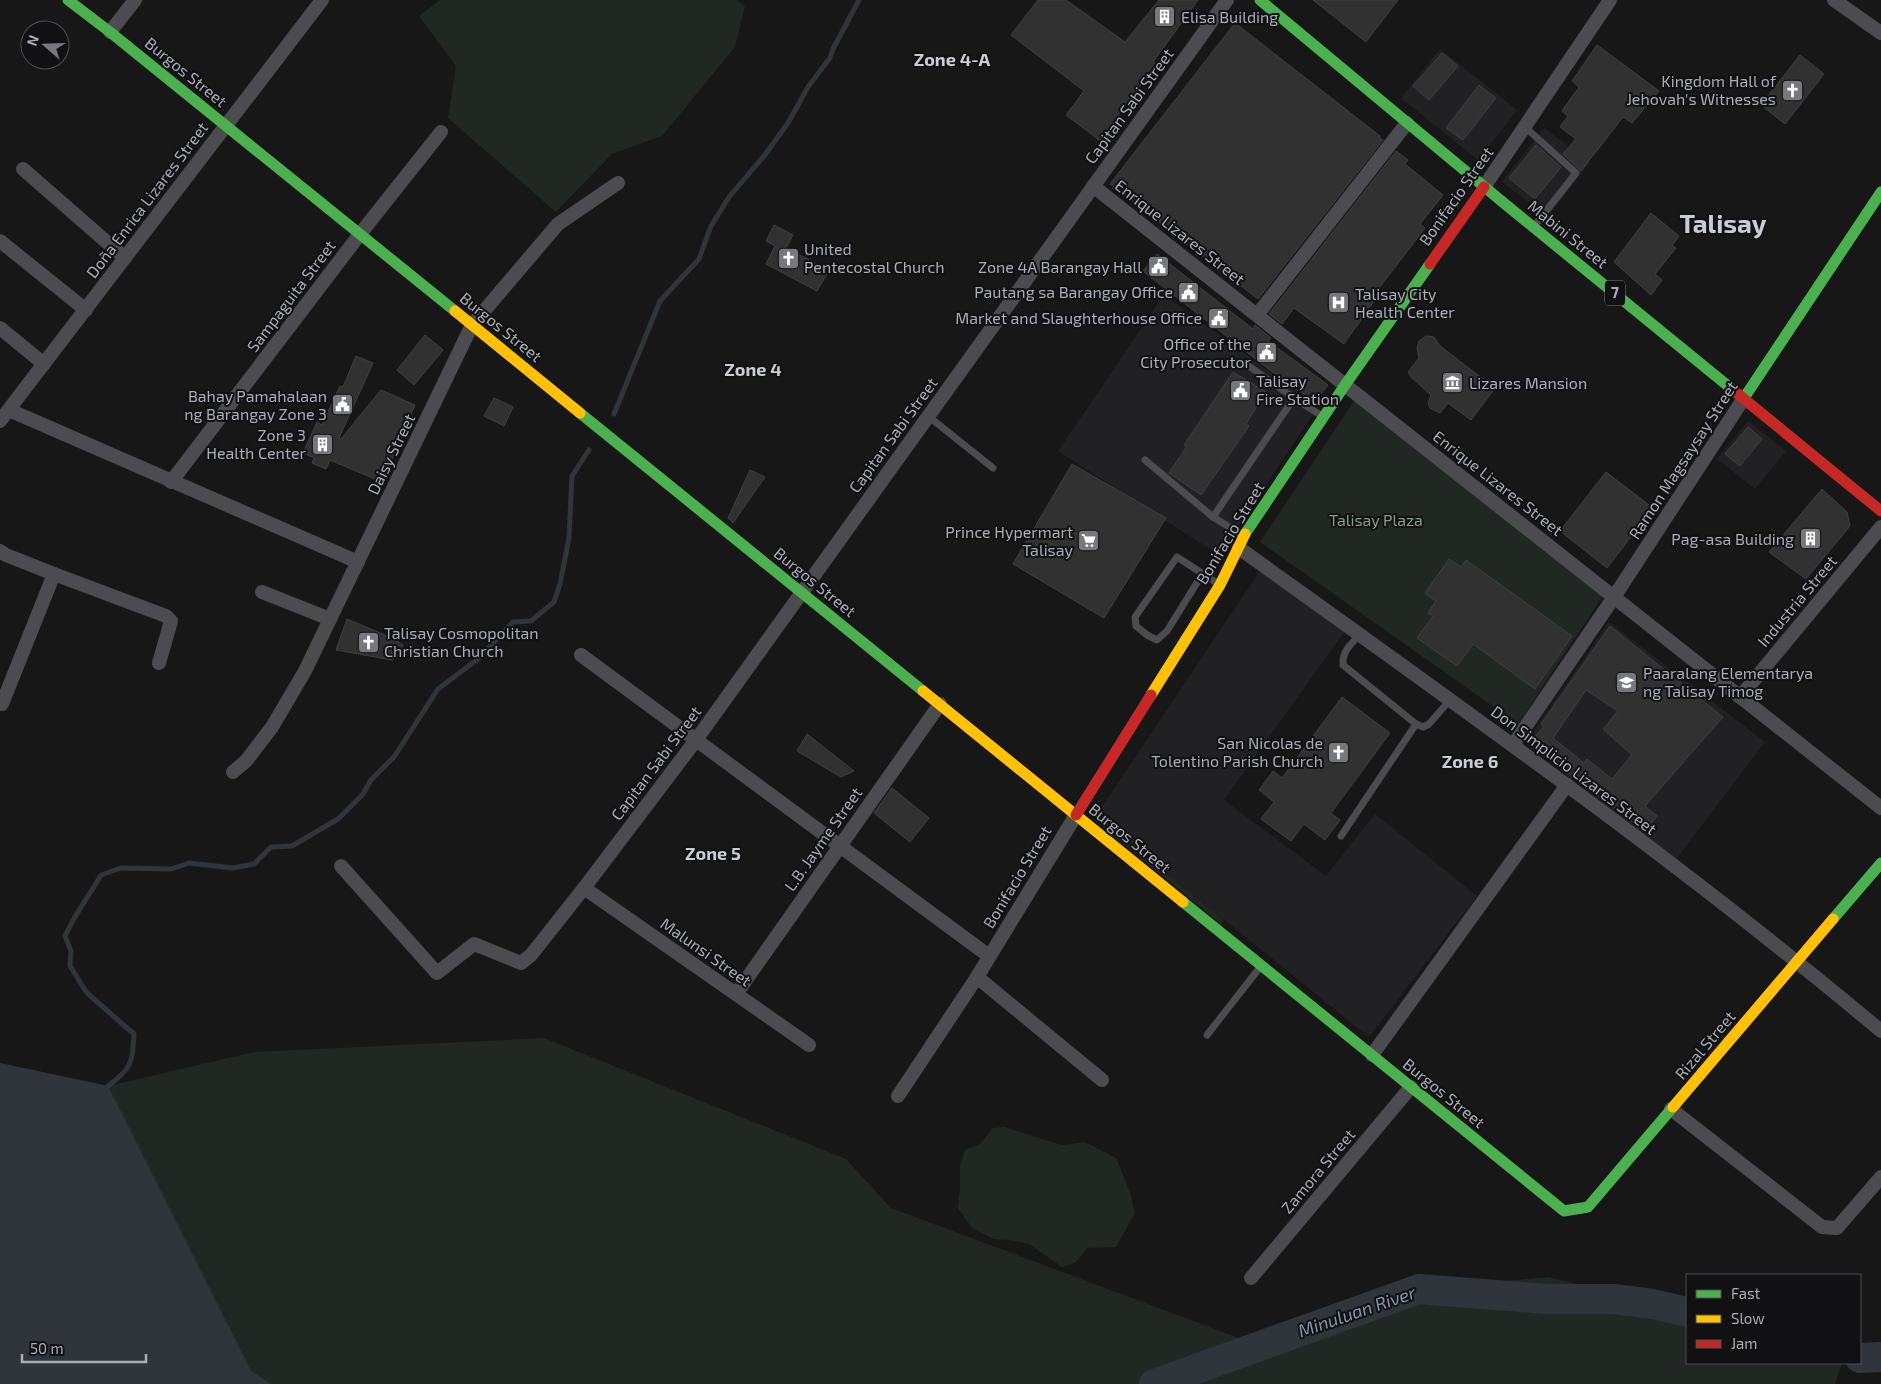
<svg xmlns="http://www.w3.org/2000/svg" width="1881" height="1384" font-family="'Exo 2',sans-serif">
	<rect width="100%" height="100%" fill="#171717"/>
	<g fill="#212123">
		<polygon points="1440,49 1517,110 1478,160 1401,98"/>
		<polygon points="1544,128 1590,162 1548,217 1502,182"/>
		<polygon points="1164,295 1318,407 1219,555 1058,451"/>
		<polygon points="1748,421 1786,451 1755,489 1717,459"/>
		<polygon points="1260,571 1345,631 1224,800 1326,876 1375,814 1477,896 1369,1037 1096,816"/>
		<polygon points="1609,622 1765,742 1676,859 1525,743"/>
	</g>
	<g fill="#212722">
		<polygon points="440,0 736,0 745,6 735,47 662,136 612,154 556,212 448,118 456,66 419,16"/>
		<polygon points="1356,398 1605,593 1518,724 1260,542"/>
		<polygon points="1096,816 1224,920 1221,924 1094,820"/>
		<polygon points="544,1038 846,1159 891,1208 1260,1346 1419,1289 1548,1277 1687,1312 1687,1363 1842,1363 1835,1384 0,1384 0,1063 108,1086 254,1052"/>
		<polygon points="1004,1127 1062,1145 1085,1142 1116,1158 1130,1192 1135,1213 1116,1247 1087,1248 1076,1262 1062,1267 1029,1244 1008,1240 994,1239 972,1228 958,1208 960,1187 960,1165 965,1150 980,1144 993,1128"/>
	</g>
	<polygon fill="#2f353b" points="0,1063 108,1086 251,1371 271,1384 0,1384"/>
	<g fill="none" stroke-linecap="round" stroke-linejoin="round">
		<g stroke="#2f353b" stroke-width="5">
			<polyline points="614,414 660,301 699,259 711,226 729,197 764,156 788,123 808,87 830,58 833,49 859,0"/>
			<path d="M108,1086C132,1068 132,1064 134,1034L87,993L70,966L71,951L65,936C75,914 89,896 101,875L121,868L171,869L189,863L233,868L254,864L271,847L292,846L338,819L363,794L371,780L394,757L438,689L478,659L513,622L531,621L554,602L560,584L569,538L572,476L589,450"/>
		</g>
		<g stroke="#2f353b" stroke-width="30">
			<polyline points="1860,1358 1881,1357"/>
			<polyline points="1154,1384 1419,1289 1547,1299 1614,1299 1653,1304 1687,1312"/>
		</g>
	</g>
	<g fill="#313132" stroke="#404043" fill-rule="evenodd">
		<polygon points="1038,0 1066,0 1125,42 1159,0 1198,0 1153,62 1156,64 1116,118 1120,121 1103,143 1066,115 1084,91 1011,35"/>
		<polygon points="1313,0 1398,0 1366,42"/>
		<polygon points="1235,23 1380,136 1379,138 1383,140 1258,299 1110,184"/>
		<polygon points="1597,45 1659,91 1632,123 1623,117 1581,171 1563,154 1576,139 1560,127 1568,116 1562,111 1579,87 1572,81"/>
		<polygon points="1442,53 1458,66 1429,100 1413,86"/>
		<polygon points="1800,55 1824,74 1785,124 1761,105"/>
		<polygon points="1479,85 1496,98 1463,140 1446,128"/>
		<polygon points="1536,145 1561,167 1535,199 1509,178"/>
		<polygon points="1396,151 1408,160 1405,164 1443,195 1420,224 1425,228 1376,292 1379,294 1344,344 1294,308 1282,324 1269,314"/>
		<polygon points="1651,213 1679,236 1672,245 1676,248 1655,274 1662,280 1651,295 1614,262"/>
		<polygon points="774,225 793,235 786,248 829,270 817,291 766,264 775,246 766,241"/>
		<polygon points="1157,254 1253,329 1255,325 1271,338 1268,341 1328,385 1315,402 1276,375 1143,271"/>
		<polygon points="425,335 443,350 414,385 397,370"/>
		<polygon points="1426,336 1434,337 1440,346 1495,388 1471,420 1448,403 1440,413 1430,408 1428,404 1431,395 1412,378 1408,372 1419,358 1417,348 1419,341"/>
		<polygon points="356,356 373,363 339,438 341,439 381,390 415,405 382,482 330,460 326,469 312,463 314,458 303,453 317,422 322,425 340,386 343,387"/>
		<polygon points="1233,372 1266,392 1246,424 1249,426 1201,495 1169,473 1187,446 1184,445"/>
		<polygon points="494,398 513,407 504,426 484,416"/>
		<polygon points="1748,427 1762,439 1740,466 1725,454"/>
		<polygon points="1072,464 1166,518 1104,618 1013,564"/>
		<polygon points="750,470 765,477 733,523 728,518"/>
		<polygon points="1606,472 1653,508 1607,568 1560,531"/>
		<polygon points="1822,489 1847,512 1850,526 1806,579 1769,552"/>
		<polygon points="1449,559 1461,567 1466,560 1572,636 1535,689 1473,644 1457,666 1417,638 1433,616 1428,613 1436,601 1425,593"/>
		<polygon points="347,619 392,638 403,645 400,654 392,660 336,650"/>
		<path d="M1610,626L1723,717L1645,806L1657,816L1644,832L1608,802L1607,803L1530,743L1544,726L1541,724ZM1586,690L1618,711L1603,729L1632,755L1612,779L1587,759L1584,763L1553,738Z"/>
		<polygon points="1342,697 1390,733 1331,813 1340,820 1325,840 1304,824 1291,841 1261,819 1274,802 1259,790 1273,771 1282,778"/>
		<polygon points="807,734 854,771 841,777 797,751"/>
		<polygon points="892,788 929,818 910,842 874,813"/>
	</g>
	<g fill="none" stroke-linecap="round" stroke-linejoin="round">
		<g stroke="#4c4c50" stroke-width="7">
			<polyline points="1525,127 1576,173 1535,225"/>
			<polyline points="1246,364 1294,398 1322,416"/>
			<polyline points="928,416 993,468"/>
			<polyline points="1145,460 1213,517 1244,536"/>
			<polyline points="1213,517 1294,398"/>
			<polyline points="1203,573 1167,631 1157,640 1147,635 1136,626 1135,617 1177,557 1220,585"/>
			<path d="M1360,635C1351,644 1342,651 1343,665L1416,724L1423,727L1429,724L1450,700"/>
			<polyline points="1341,836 1416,724"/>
			<polyline points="1207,1035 1261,966"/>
		</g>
		<g stroke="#4c4c50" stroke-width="14">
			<polyline points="1834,0 1881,33"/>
			<polyline points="110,32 135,0"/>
			<polyline points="23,169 125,258"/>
			<polyline points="1093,186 1881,808"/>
			<polyline points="1484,187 1610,0"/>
			<polyline points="0,241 86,310"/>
			<polyline points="1257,315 1407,123"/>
			<polyline points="0,328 44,364"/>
			<polyline points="9,410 358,562"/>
			<polyline points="0,421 322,0"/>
			<polyline points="171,482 360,234 441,132"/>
			<path d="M1239,548C1456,704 1676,859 1881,1031"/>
			<polyline points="0,551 6,555 54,574 2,704"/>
			<polyline points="54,574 166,616 171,621 159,663"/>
			<polyline points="262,592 330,619"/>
			<polyline points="581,655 989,956"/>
			<polyline points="1740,697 1881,527"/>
			<polyline points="1513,745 1614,597 1744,398"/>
			<polyline points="233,772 246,761 272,727 305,671 472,325 558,224 618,183"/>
			<polyline points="341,866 437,973 474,944 521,963 531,955 584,888 696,740 1227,0"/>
			<polyline points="584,888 809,1045"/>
			<polyline points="977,977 1102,1080"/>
			<polyline points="736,994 940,704"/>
			<polyline points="1372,1055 1567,785"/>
			<polyline points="898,1096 977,977 1076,815"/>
			<polyline points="1671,1109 1822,1227 1837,1228 1881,1177"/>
			<polyline points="1251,1278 1411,1087"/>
		</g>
		<g stroke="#4caf50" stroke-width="11">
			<polyline points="68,0 110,32 455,311"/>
			<polyline points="1260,0 1505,204 1733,390"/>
			<polyline points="1744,398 1881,192"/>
			<polyline points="580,413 923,691"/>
			<polyline points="1245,534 1345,385 1430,264"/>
			<polyline points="1183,902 1564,1211 1588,1207 1673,1107"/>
			<polyline points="1833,919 1881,863"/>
		</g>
		<g stroke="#ffc107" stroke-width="11">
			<polyline points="455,311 580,413"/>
			<polyline points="923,691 1183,902"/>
			<polyline points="1151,695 1220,585 1245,534"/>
			<polyline points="1673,1107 1833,919"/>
		</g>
		<g stroke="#c62828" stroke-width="11">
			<polyline points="1430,264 1484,187"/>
			<polyline points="1733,390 1881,511"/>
			<polyline points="1076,815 1151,695"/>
		</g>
	</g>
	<defs>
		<symbol id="building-square" viewBox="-11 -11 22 22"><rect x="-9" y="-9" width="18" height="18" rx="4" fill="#77787e" stroke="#111113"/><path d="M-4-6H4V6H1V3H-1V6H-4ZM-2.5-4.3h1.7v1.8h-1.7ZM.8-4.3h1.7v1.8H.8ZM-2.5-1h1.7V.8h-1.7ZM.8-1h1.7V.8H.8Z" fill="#fff"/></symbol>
		<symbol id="church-square" viewBox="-11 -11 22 22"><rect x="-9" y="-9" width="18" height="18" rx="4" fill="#77787e" stroke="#111113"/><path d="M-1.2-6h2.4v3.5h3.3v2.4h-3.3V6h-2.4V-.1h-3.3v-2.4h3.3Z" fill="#fff"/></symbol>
		<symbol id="civic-square" viewBox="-11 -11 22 22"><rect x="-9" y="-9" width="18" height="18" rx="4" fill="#77787e" stroke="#111113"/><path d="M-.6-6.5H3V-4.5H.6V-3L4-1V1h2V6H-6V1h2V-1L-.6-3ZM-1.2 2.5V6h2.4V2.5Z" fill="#fff"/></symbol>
		<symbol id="hospital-square" viewBox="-11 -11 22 22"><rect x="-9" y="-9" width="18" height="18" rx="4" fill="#77787e" stroke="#111113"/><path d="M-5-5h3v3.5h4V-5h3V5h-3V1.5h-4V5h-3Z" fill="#fff"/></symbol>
		<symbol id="museum-square" viewBox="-11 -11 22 22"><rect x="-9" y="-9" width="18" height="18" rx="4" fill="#77787e" stroke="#111113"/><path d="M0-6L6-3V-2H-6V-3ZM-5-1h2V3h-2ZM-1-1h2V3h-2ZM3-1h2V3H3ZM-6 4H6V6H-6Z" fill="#fff"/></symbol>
		<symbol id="supermarket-square" viewBox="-11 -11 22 22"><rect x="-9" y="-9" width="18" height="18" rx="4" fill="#77787e" stroke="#111113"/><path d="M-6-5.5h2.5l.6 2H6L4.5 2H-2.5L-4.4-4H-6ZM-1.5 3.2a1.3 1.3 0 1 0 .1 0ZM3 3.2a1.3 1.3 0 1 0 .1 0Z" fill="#fff"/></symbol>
		<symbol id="school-square" viewBox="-11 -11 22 22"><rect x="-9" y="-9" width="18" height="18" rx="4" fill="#77787e" stroke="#111113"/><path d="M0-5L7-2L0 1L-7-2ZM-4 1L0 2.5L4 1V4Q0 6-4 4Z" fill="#fff"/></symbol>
	</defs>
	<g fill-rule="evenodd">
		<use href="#building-square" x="1152" y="4" width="25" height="25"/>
		<use href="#church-square" x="1780" y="78" width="25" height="25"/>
		<use href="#church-square" x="776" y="246" width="25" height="25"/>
		<use href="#civic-square" x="1146" y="254" width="25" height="25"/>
		<use href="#civic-square" x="1176" y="280" width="25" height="25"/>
		<use href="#hospital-square" x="1326" y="290" width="25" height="25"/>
		<use href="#civic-square" x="1206" y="306" width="25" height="25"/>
		<use href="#civic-square" x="1254" y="340" width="25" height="25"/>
		<use href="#museum-square" x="1440" y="370" width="25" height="25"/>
		<use href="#civic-square" x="1228" y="378" width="25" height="25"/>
		<use href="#civic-square" x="330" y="392" width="25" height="25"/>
		<use href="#building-square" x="310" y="432" width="25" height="25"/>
		<use href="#building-square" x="1798" y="526" width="25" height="25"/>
		<use href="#supermarket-square" x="1076" y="528" width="25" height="25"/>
		<use href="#church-square" x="356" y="630" width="25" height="25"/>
		<use href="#school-square" x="1614" y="670" width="25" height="25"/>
		<use href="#church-square" x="1326" y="740" width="25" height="25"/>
	</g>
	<g text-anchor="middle" stroke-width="4" stroke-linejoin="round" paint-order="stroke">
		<rect fill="#111113" stroke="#7c7e85" stroke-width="1" x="1605" y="280.5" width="20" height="25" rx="4"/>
		<g font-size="15" font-weight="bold" fill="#aaadb6">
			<text x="1615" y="298">7</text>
		</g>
		<g font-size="16" fill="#aaadb6" stroke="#111113" text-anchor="end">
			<text x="1181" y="23" text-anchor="start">Elisa Building</text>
			<text x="1776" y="87">Kingdom Hall of<tspan x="1776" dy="18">Jehovah's Witnesses</tspan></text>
			<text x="804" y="255" text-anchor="start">United<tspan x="804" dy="18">Pentecostal Church</tspan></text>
			<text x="1142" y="273">Zone 4A Barangay Hall</text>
			<text x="1173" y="298">Pautang sa Barangay Office</text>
			<text x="1355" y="300" text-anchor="start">Talisay City<tspan x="1355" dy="18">Health Center</tspan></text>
			<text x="1202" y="324">Market and Slaughterhouse Office</text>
			<text x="1251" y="350">Office of the<tspan x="1251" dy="18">City Prosecutor</tspan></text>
			<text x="1256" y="387" text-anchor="start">Talisay<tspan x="1256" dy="18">Fire Station</tspan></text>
			<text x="1469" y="389" text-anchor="start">Lizares Mansion</text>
			<text x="327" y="402">Bahay Pamahalaan<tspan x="327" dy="18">ng Barangay Zone 3</tspan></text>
			<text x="306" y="441">Zone 3<tspan x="306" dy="18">Health Center</tspan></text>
			<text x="1073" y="538">Prince Hypermart<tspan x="1073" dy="18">Talisay</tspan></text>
			<text x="1794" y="545">Pag-asa Building</text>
			<text x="384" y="639" text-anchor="start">Talisay Cosmopolitan<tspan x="384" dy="18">Christian Church</tspan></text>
			<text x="1643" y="679" text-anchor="start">Paaralang Elementarya<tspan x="1643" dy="18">ng Talisay Timog</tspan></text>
			<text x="1323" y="749">San Nicolas de<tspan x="1323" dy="18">Tolentino Parish Church</tspan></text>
		</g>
		<g font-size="16" fill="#aaadb6" stroke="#111113">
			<text transform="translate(186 72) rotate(39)" y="6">Burgos Street</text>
			<text transform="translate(1129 106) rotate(-54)" y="6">Capitan Sabi Street</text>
			<text transform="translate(1456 196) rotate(-55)" y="6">Bonifacio Street</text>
			<text transform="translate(147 200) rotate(-53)" y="6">Doña Enrica Lizares Street</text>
			<text transform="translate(1180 232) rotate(38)" y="6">Enrique Lizares Street</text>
			<text transform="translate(1568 234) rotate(39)" y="6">Mabini Street</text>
			<text transform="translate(291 296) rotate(-53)" y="6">Sampaguita Street</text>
			<text transform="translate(501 327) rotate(39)" y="6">Burgos Street</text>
			<text transform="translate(893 435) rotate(-54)" y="6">Capitan Sabi Street</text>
			<text transform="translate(391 454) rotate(-64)" y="6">Daisy Street</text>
			<text transform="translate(1683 460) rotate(-57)" y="6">Ramon Magsaysay Street</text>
			<text transform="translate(1498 483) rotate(38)" y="6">Enrique Lizares Street</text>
			<text transform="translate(1230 533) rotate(-59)" y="6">Bonifacio Street</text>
			<text transform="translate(815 582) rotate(39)" y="6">Burgos Street</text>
			<text transform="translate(1797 601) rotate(-50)" y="6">Industria Street</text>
			<text transform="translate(656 763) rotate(-53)" y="6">Capitan Sabi Street</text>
			<text transform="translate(1574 770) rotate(37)" y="6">Don Simplicio Lizares Street</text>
			<text transform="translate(1130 838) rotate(39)" y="6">Burgos Street</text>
			<text transform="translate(823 839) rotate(-55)" y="6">L.B. Jayme Street</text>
			<text transform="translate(1017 877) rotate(-59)" y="6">Bonifacio Street</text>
			<text transform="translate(706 952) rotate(35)" y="6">Malunsi Street</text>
			<text transform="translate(1705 1045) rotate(-50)" y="6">Rizal Street</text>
			<text transform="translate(1444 1093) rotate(39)" y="6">Burgos Street</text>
			<text transform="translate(1318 1171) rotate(-50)" y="6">Zamora Street</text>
		</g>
		<g font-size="16" fill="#839f87" stroke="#111113">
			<text x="1376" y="526">Talisay Plaza</text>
		</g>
		<g font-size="18" font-weight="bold" fill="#caccd3" stroke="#111113">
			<text x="952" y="66">Zone 4-A</text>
			<text x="753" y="376">Zone 4</text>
			<text x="1470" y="768">Zone 6</text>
			<text x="713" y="860">Zone 5</text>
		</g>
		<g font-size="18" font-style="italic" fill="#8597ad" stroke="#111113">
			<text transform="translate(1357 1312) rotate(-19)" y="6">Minuluan River</text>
		</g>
		<g font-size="26" font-weight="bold" fill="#caccd3" stroke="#111113">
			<text x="1723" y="233">Talisay</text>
		</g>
	</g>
	<rect x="1686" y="1274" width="175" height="90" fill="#111113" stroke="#4e4f54"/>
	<rect x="1696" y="1290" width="25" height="8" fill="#4caf50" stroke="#4e4f54"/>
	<text x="1731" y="1299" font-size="15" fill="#aaadb6">Fast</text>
	<rect x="1696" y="1315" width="25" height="8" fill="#ffc107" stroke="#4e4f54"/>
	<text x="1731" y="1324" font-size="15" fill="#aaadb6">Slow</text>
	<rect x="1696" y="1340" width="25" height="8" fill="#c62828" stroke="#4e4f54"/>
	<text x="1731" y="1349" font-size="15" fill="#aaadb6">Jam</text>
	<g transform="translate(45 45) rotate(290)"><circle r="24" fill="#111113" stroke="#4e4f54"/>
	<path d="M0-4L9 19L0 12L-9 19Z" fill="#77787e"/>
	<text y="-8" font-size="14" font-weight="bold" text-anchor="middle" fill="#aaadb6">N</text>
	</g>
	<path d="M22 1354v8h124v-8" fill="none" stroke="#aaadb6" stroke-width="2.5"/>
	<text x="30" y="1354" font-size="15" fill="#aaadb6" stroke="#111113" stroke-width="4" paint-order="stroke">50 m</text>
</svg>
